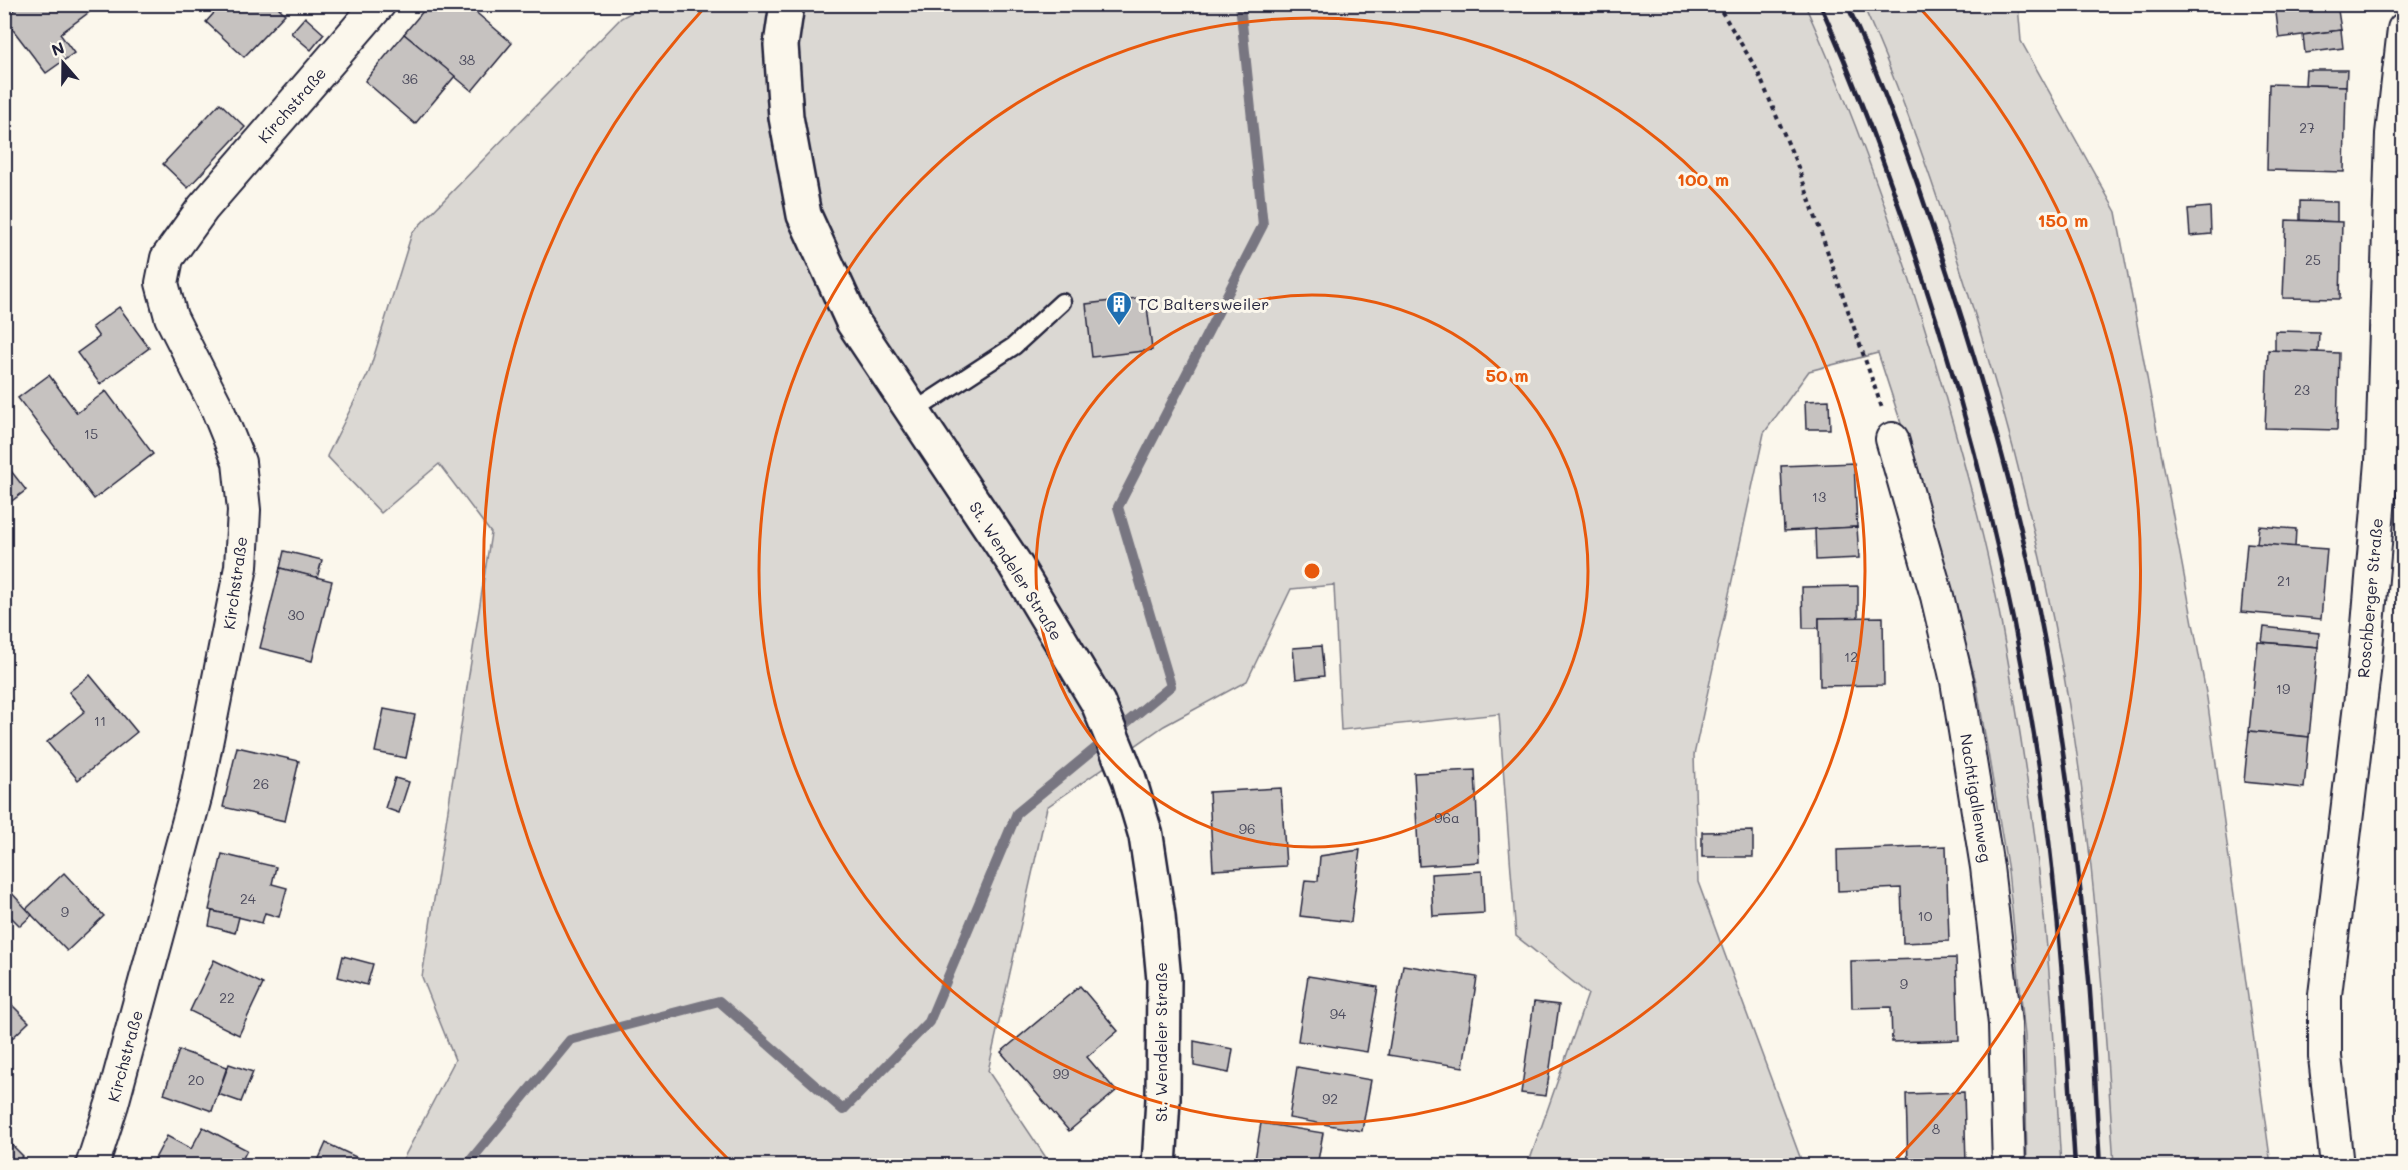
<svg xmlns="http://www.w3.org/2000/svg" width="2408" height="1170" font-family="Mali,sans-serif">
	<rect width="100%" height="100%" fill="#fbf7ec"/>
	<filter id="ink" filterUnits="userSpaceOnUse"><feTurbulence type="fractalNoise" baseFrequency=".0167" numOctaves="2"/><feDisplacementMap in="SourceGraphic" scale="12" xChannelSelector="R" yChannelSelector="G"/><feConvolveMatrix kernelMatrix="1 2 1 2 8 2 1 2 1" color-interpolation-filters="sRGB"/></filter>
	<g filter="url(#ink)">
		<polygon fill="#ebe7df" points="1805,5 1863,5 1878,38 1931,176 1978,320 2015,449 2052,608 2074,737 2103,979 2114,1165 2061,1165 2050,983 2037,857 2022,745 2000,618 1964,462 1927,336 1881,194"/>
		<g fill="#dbd8d3" stroke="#7e7d87" stroke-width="1.5">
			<path d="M645,5H1805C1861,129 1905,258 1943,389C1965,466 1987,544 2001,622C2023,742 2041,864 2050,985C2055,1045 2057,1106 2061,1165H2027L2025,1036L2008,871L1976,682L1927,503L1878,353L1809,371L1764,433L1694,755L1698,882L1803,1165H1528L1588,994L1516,936L1499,714L1341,730L1334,585L1291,589L1247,681L1164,726L1047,807L988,1071L1051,1165H400L455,1060L422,977L491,533L439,464L381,513L327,456L369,372L412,233L621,18Z"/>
			<path d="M1863,5H2018L2021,41L2116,212L2207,698L2271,1165H2114C2105,1022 2096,878 2074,735C2048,571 2007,410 1955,252C1928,168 1899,85 1863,5Z"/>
		</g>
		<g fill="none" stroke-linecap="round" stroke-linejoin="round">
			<polyline stroke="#787681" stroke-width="10" points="466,1166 570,1040 719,1001 843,1110 929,1022 1017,813 1171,686 1118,507 1263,225 1240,4"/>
		</g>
		<g fill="#c6c2c0" stroke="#22223b" stroke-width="1.5">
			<polygon points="21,4 94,4 96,7 60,34 74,53 46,73 4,18"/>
			<polygon points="222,4 275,4 285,14 244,57 206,22"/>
			<polygon points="429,4 466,4 512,43 472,91 404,34"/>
			<polygon points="2275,4 2337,4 2341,30 2279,38"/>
			<polygon points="305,17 324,34 311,50 291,33"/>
			<polygon points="2341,30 2343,48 2305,53 2303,35"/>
			<polygon points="404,34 455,76 415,124 365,81"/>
			<polygon points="2306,70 2347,70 2346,86 2305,85"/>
			<polygon points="2269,84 2346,86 2344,172 2267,170"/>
			<polygon points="220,103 245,127 188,188 163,164"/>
			<polygon points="2300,201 2337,202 2337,222 2300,220"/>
			<polygon points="2210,207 2211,234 2190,236 2188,209"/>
			<polygon points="2286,220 2342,222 2340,299 2283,298"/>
			<polygon points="1146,297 1152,350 1092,357 1086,304"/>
			<polygon points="119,307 149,348 100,384 77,353 99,337 92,327"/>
			<polygon points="2275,331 2319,332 2318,352 2275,351"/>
			<polygon points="2268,350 2339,353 2337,430 2265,428"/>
			<polygon points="49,375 77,413 106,391 153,454 94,499 18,398"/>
			<polygon points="1829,400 1830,429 1806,429 1805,401"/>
			<polygon points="4,462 26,490 4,507"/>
			<polygon points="1854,463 1857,527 1784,531 1781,466"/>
			<polygon points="2259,526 2296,529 2295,547 2257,544"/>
			<polygon points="1857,527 1859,558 1816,560 1815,529"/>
			<polygon points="2247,543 2327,549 2321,619 2241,612"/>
			<polygon points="284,551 322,560 317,578 280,568"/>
			<polygon points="280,568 332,581 312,661 260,648"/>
			<polygon points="1858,586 1858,618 1819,618 1819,628 1803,628 1802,587"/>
			<polygon points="1883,617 1884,685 1820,686 1819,618"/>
			<polygon points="2264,627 2319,633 2318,647 2262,642"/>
			<polygon points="2258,642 2318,647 2309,737 2249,731"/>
			<polygon points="1321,646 1324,676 1296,679 1293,648"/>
			<polygon points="90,675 137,732 78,780 47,742 85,711 69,692"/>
			<polygon points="384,709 415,715 406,758 375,752"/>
			<polygon points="2249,731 2309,737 2304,788 2244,782"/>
			<polygon points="237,747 299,761 285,821 223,807"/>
			<polygon points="1475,770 1479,862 1419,866 1414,773"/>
			<polygon points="395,778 409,782 399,813 385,808"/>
			<polygon points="1281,788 1286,866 1213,870 1209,792"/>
			<polygon points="1753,831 1753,857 1702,857 1702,832"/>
			<polygon points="1946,846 1949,941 1903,943 1901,888 1838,891 1837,850"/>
			<polygon points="1360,850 1351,922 1300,916 1305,880 1318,881 1320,856"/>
			<polygon points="222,854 276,867 272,884 287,888 279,917 265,913 262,923 209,910"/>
			<polygon points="1482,871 1484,913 1433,916 1431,874"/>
			<polygon points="64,873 104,916 67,951 26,909"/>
			<polygon points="8,889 32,915 20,926 4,910 4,892"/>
			<polygon points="212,911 239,917 235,933 209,926"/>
			<polygon points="343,956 373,964 367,985 338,977"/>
			<polygon points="1956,958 1959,1040 1892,1042 1891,1007 1852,1008 1851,961"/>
			<polygon points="214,960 263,984 239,1035 190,1011"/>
			<polygon points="1403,965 1477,977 1463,1067 1388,1055"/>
			<polygon points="1308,976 1378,987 1367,1052 1298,1041"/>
			<polygon points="1080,986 1118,1031 1087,1057 1116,1091 1069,1131 1001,1052"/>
			<polygon points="4,997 29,1022 4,1046"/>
			<polygon points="1534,1002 1559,1005 1546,1096 1521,1093"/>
			<polygon points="1194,1041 1233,1049 1229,1073 1194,1066"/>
			<polygon points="179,1050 227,1067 212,1111 164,1094"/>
			<polygon points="2404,1059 2404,1109 2398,1109"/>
			<polygon points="229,1064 253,1072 241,1102 218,1094"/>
			<polygon points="1297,1067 1371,1080 1362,1131 1289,1118"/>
			<polygon points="1964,1092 1966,1164 1908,1165 1906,1094"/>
			<polygon points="1261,1123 1323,1133 1317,1166 1254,1166"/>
			<polygon points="203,1127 247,1150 239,1166 151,1166 167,1136 191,1149"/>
			<polygon points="7,1140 23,1156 13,1166 4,1166 4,1143"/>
			<polygon points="326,1143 369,1163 367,1166 316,1165"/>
			<polygon points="1953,1164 1953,1166 1908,1165"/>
		</g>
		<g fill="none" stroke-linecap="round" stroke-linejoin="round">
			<defs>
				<polyline id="lane" points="913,412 1014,346 1062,302"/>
				<g id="street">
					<polyline points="1892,439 1937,596 1957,681 1987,867 2005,1024 2009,1166"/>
					<polyline points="92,1166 112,1104 196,794 241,567 244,510 239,462 217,408 171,317 162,283 167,258 203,208 379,4"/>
					<polyline points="2337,1166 2325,1057 2325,995 2364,672 2382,462 2392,134 2404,29"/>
				</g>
				<polyline id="secondary" points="787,4 781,45 786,117 804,215 853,322 1014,563 1098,703 1129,779 1146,836 1158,916 1164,980 1163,1099 1159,1166"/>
			</defs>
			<use href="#lane" stroke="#22223b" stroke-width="21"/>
			<use href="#street" stroke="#22223b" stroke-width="36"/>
			<use href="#secondary" stroke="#22223b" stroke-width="38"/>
			<polyline stroke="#22223b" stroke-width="4" stroke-dasharray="4.5 4.5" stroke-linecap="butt" points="1717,4 1757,70 1798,167 1882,408"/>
			<use href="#lane" stroke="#fbf7ec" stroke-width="16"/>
			<use href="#street" stroke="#fbf7ec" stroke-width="32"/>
			<use href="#secondary" stroke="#fbf7ec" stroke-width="33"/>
			<g stroke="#22223b" stroke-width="4.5">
				<path d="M1820,4C1858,88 1889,175 1918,263C1970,419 2009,578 2035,741C2058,881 2066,1024 2075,1166"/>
				<path d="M1847,4C1885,89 1916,176 1944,263C1982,377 2015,493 2039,611C2063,732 2078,856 2089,980C2094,1041 2096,1104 2100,1166"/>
			</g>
		</g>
	</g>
	<g fill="none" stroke="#e8590c" stroke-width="3">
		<circle cx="1312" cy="571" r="276"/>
		<circle cx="1312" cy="571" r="553"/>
		<path d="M731 1162A829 829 0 0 1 706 6M1918 6A829 829 0 0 1 1893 1162"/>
	</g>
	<defs>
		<symbol id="building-pin" viewBox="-11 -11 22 30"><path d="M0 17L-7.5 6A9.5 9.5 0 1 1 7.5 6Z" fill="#1f6fb2" stroke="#fbf7ec"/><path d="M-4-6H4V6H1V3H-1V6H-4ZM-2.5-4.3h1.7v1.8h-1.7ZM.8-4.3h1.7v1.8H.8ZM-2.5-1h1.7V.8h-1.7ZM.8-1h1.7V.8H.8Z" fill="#fff"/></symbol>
	</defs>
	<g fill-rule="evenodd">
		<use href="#building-pin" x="1104" y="289" width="30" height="40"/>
	</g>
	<g text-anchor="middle" stroke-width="6" stroke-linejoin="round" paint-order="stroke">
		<g font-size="14" fill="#4b4a5c">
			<text x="467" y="65">38</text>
			<text x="410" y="84">36</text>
			<text x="2307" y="133">27</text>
			<text x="2313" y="265">25</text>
			<text x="2302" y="395">23</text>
			<text x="91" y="439">15</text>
			<text x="1819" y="502">13</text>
			<text x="2284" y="586">21</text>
			<text x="296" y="620">30</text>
			<text x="1851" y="662">12</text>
			<text x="2283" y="694">19</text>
			<text x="100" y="726">11</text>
			<text x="261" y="789">26</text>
			<text x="1447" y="823">96a</text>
			<text x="1247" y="834">96</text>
			<text x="248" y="904">24</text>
			<text x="65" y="917">9</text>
			<text x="1925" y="921">10</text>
			<text x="1904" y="989">9</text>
			<text x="227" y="1003">22</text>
			<text x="1338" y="1019">94</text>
			<text x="1061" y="1079">99</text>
			<text x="196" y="1085">20</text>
			<text x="1330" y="1104">92</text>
			<text x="1936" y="1134">8</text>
		</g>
		<g font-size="16" fill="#22223b" stroke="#fbf7ec">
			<text transform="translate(292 105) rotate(-49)" y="6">Kirchstraße</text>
			<text transform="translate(1016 571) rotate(58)" y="6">St. Wendeler Straße</text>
			<text transform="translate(235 583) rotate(-82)" y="6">Kirchstraße</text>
			<text transform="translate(2370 598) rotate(-85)" y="6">Roschberger Straße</text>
			<text transform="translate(1976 798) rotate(81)" y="6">Nachtigallenweg</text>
			<text transform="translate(1161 1042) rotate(-90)" y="6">St. Wendeler Straße</text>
			<text transform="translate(125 1056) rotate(-75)" y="6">Kirchstraße</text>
		</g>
		<g font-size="16" fill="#22223b" stroke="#fbf7ec" text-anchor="start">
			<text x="1138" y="310">TC Baltersweiler</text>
		</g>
	</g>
	<circle cx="1312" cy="571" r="9" fill="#e8590c" stroke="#fbf7ec" stroke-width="3"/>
	<g font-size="18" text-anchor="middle" font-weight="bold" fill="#e8590c" stroke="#fbf7ec" stroke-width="6" stroke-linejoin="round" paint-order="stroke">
		<text x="1703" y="186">100 m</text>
		<text x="2063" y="227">150 m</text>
		<text x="1507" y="382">50 m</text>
	</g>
	<rect width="2408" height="1170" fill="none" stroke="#fbf7ec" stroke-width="24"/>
	<rect x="12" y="12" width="2384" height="1146" fill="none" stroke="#22223b" stroke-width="2" filter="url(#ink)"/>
	<g transform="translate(63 63) rotate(340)" stroke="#fbf7ec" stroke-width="4.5" paint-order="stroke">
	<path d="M0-4.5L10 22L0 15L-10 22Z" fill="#22223b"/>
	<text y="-9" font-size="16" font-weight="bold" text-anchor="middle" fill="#22223b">N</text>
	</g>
</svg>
